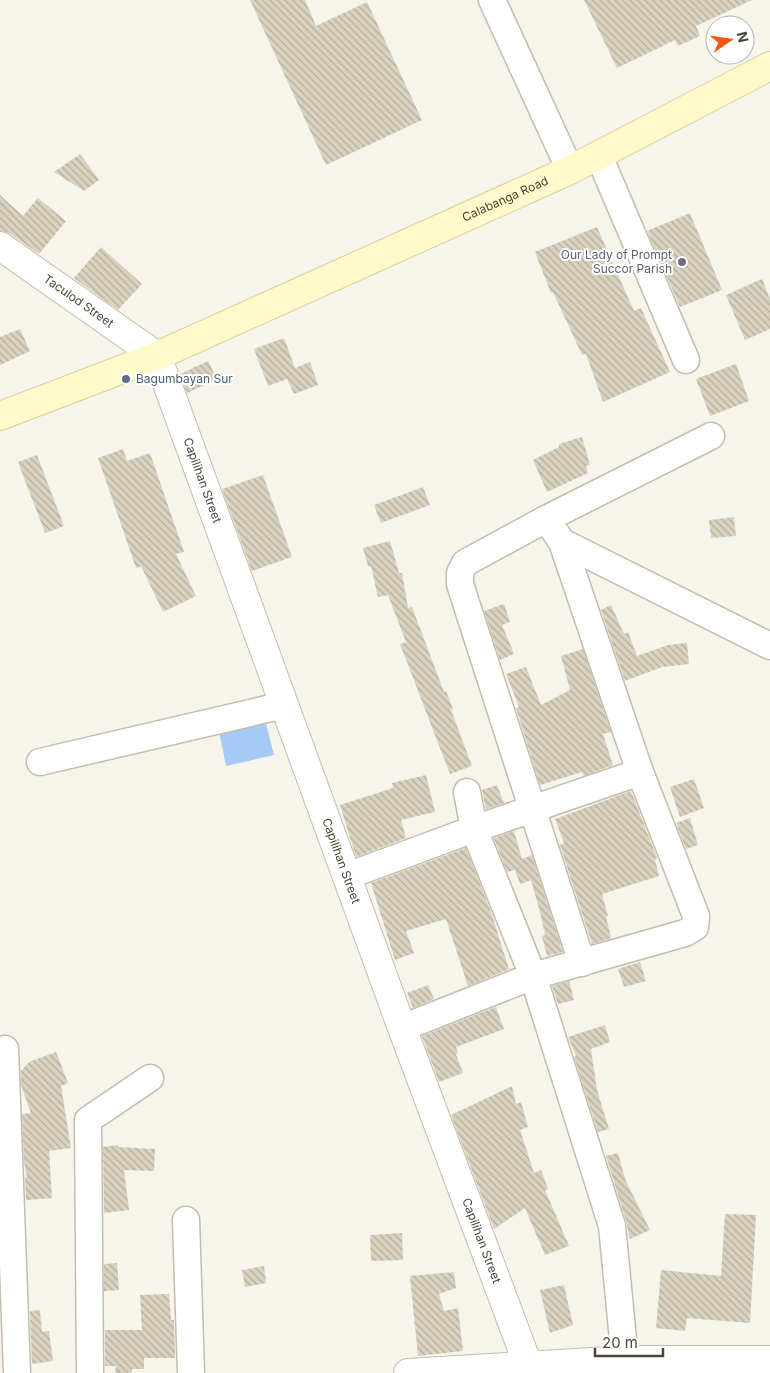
<svg xmlns="http://www.w3.org/2000/svg" width="770" height="1373" font-family="Inter,sans-serif">
	<defs>
		<pattern id="building-back-hatch" width="6" height="6" patternUnits="userSpaceOnUse" patternTransform="scale(1.25)"><rect width="6" height="6" fill="#d9d2bf"/><path d="M-1 5l2 2M0 0l6 6M5-1l2 2" fill="none" stroke="#b2ac9c"/></pattern>
	</defs>
	<rect width="100%" height="100%" fill="#f6f4eb"/>
	<polygon fill="#a4cbf5" points="265,720 274,755 226,766 219,731"/>
	<g fill="url(#building-back-hatch)">
		<polygon points="250,0 305,0 316,26 367,2 422,120 326,165"/>
		<polygon points="584,0 752,0 696,26 700,36 678,46 675,40 617,68"/>
		<polygon points="80,154 99,180 84,191 54,172"/>
		<polygon points="0,195 23,216 38,198 66,221 39,254 9,233 0,231"/>
		<polygon points="690,213 722,290 680,307 647,231"/>
		<polygon points="597,227 634,311 641,308 670,372 603,402 586,354 582,355 553,292 551,293 535,252"/>
		<polygon points="101,247 142,284 118,310 74,278"/>
		<polygon points="762,279 770,299 770,329 745,340 726,295"/>
		<polygon points="20,329 30,351 0,365 0,337"/>
		<polygon points="284,338 295,368 310,362 318,385 294,394 287,379 268,386 254,349"/>
		<polygon points="208,361 217,379 187,393 180,374"/>
		<polygon points="736,364 749,401 710,416 696,379"/>
		<polygon points="582,437 590,465 586,466 588,473 547,492 533,460 559,447 559,444"/>
		<polygon points="123,449 127,461 150,453 184,552 176,554 196,596 163,612 141,566 136,568 98,458"/>
		<polygon points="37,455 64,526 45,533 18,462"/>
		<polygon points="263,475 292,557 252,571 222,489"/>
		<polygon points="423,487 430,505 381,523 374,505"/>
		<polygon points="734,517 736,536 711,538 709,520"/>
		<polygon points="390,541 399,573 402,573 408,608 412,607 444,692 446,691 453,709 451,710 472,766 450,774 400,644 406,642 388,595 378,597 371,566 368,566 363,548"/>
		<polygon points="504,604 510,622 502,625 514,654 500,660 484,611"/>
		<polygon points="611,605 624,634 628,632 637,656 668,645 687,643 689,664 662,667 625,681 601,610"/>
		<polygon points="583,649 611,732 603,734 613,765 584,776 582,772 540,785 516,708 519,707 506,674 526,667 541,705 570,690 561,656"/>
		<polygon points="426,775 435,812 401,820 406,838 356,857 340,805 393,788 392,783"/>
		<polygon points="694,779 704,808 680,817 670,787"/>
		<polygon points="497,785 504,803 486,809 482,790"/>
		<polygon points="631,791 657,858 655,859 659,876 602,894 608,916 606,916 611,938 592,944 560,845 564,843 555,819"/>
		<polygon points="690,818 698,845 686,849 676,823"/>
		<polygon points="514,831 522,859 532,855 563,952 547,956 542,936 545,935 541,916 531,880 520,884 515,870 507,872 494,838"/>
		<polygon points="466,848 491,912 509,969 468,986 446,919 406,931 414,953 395,960 371,883"/>
		<polygon points="640,962 646,981 624,987 618,969"/>
		<polygon points="569,981 574,1000 558,1004 552,986"/>
		<polygon points="428,985 434,999 413,1008 407,993"/>
		<polygon points="496,1007 504,1029 456,1047 458,1053 456,1054 463,1073 439,1082 422,1036"/>
		<polygon points="605,1025 610,1042 591,1049 597,1090 609,1129 598,1132 574,1057 576,1056 568,1037"/>
		<polygon points="56,1052 68,1083 61,1086 71,1148 49,1151 52,1198 26,1200 25,1177 27,1177 24,1162 22,1114 31,1113 21,1085 21,1071 29,1062"/>
		<polygon points="512,1086 516,1104 521,1102 528,1127 520,1130 534,1173 541,1170 548,1189 545,1190 569,1246 545,1255 525,1208 494,1229 451,1115"/>
		<polygon points="118,1145 118,1147 155,1149 154,1171 124,1170 129,1210 104,1213 103,1147"/>
		<polygon points="618,1153 625,1179 650,1230 630,1239 626,1221 606,1156"/>
		<polygon points="725,1214 756,1215 750,1323 687,1318 685,1331 656,1328 661,1270 721,1276"/>
		<polygon points="402,1233 403,1260 371,1261 370,1235"/>
		<polygon points="117,1263 119,1290 104,1291 104,1264"/>
		<polygon points="264,1266 266,1283 245,1287 242,1270"/>
		<polygon points="454,1272 456,1288 439,1294 444,1311 458,1308 463,1351 418,1356 410,1276"/>
		<polygon points="564,1285 573,1325 550,1333 540,1290"/>
		<polygon points="169,1294 171,1320 174,1320 175,1358 144,1358 144,1369 132,1369 132,1373 115,1373 116,1366 105,1366 105,1330 142,1330 140,1295"/>
		<polygon points="40,1310 42,1332 49,1331 53,1361 32,1364 30,1311"/>
	</g>
	<g fill="none" stroke-linecap="round" stroke-linejoin="round">
		<defs>
			<g id="minor">
				<polyline points="492,0 570,170"/>
				<polyline points="599,156 686,360"/>
				<polyline points="562,542 770,646"/>
				<polyline points="40,762 284,705"/>
				<polyline points="467,792 474,829 533,976 612,1226 625,1360"/>
				<polyline points="347,876 474,829 640,772"/>
				<polyline points="582,963 460,584 460,573 465,563 546,519 711,436"/>
				<polyline points="402,1028 533,976 685,933 695,927 696,916 640,772 562,542 546,519"/>
				<polyline points="5,1049 17,1373"/>
				<polyline points="186,1220 191,1373"/>
				<polyline points="90,1373 88,1120 150,1078"/>
			</g>
			<g id="tertiary">
				<path id="s1" d="M0,246L157,356L402,1028L528,1365"/>
				<polyline points="408,1373 625,1360 770,1360"/>
			</g>
			<g id="secondary">
				<path id="s2" d="M0,416L157,356L570,170L770,66"/>
			</g>
		</defs>
		<use href="#minor" stroke="#c3bdac" stroke-width="29"/>
		<use href="#tertiary" stroke="#c3bdac" stroke-width="30"/>
		<use href="#secondary" stroke="#d9cf98" stroke-width="30"/>
		<use href="#minor" stroke="#fff" stroke-width="26"/>
		<use href="#tertiary" stroke="#fff" stroke-width="28"/>
		<use href="#secondary" stroke="#fff9cc" stroke-width="28"/>
	</g>
	<circle fill="#6b7280" stroke="#fff" stroke-width="2" cx="682" cy="262" r="5"/>
	<circle fill="#5c6f8a" stroke="#fff" stroke-width="2" cx="126" cy="379" r="5"/>
	<g text-anchor="middle" stroke-width="4" stroke-linejoin="round" paint-order="stroke">
		<g font-size="12" fill="#4b4638" stroke="#fff">
			<text dy="4" stroke="none"><textPath href="#s2" startOffset="550">Calabanga Road</textPath></text>
			<text dy="4" stroke="none"><textPath href="#s1" startOffset="96">Taculod Street</textPath></text>
			<text dy="4" stroke="none"><textPath href="#s1" startOffset="324">Capilihan Street</textPath></text>
			<text dy="4" stroke="none"><textPath href="#s1" startOffset="729">Capilihan Street</textPath></text>
			<text dy="4" stroke="none"><textPath href="#s1" startOffset="1134">Capilihan Street</textPath></text>
		</g>
		<g font-size="12" fill="#5b616d" stroke="#fff" text-anchor="end">
			<text x="672" y="259">Our Lady of Prompt<tspan x="672" dy="14">Succor Parish</tspan></text>
		</g>
		<g font-size="12" fill="#4e5e75" stroke="#fff" text-anchor="start">
			<text x="136" y="383">Bagumbayan Sur</text>
		</g>
	</g>
	<g transform="translate(730 40) rotate(77)"><circle r="24" fill="#ffffff" stroke="#b7b5af"/>
	<path d="M0-4L9 19L0 12L-9 19Z" fill="#ff5619"/>
	<text y="-8" font-size="14" font-weight="bold" text-anchor="middle" fill="#4b4638">N</text>
	</g>
	<path d="M595 1348v8h68v-8" fill="none" stroke="#4b4638" stroke-width="2.5"/>
	<text x="602" y="1348" font-size="15" fill="#4b4638" stroke="#ffffff" stroke-width="4" paint-order="stroke">20 m</text>
</svg>
